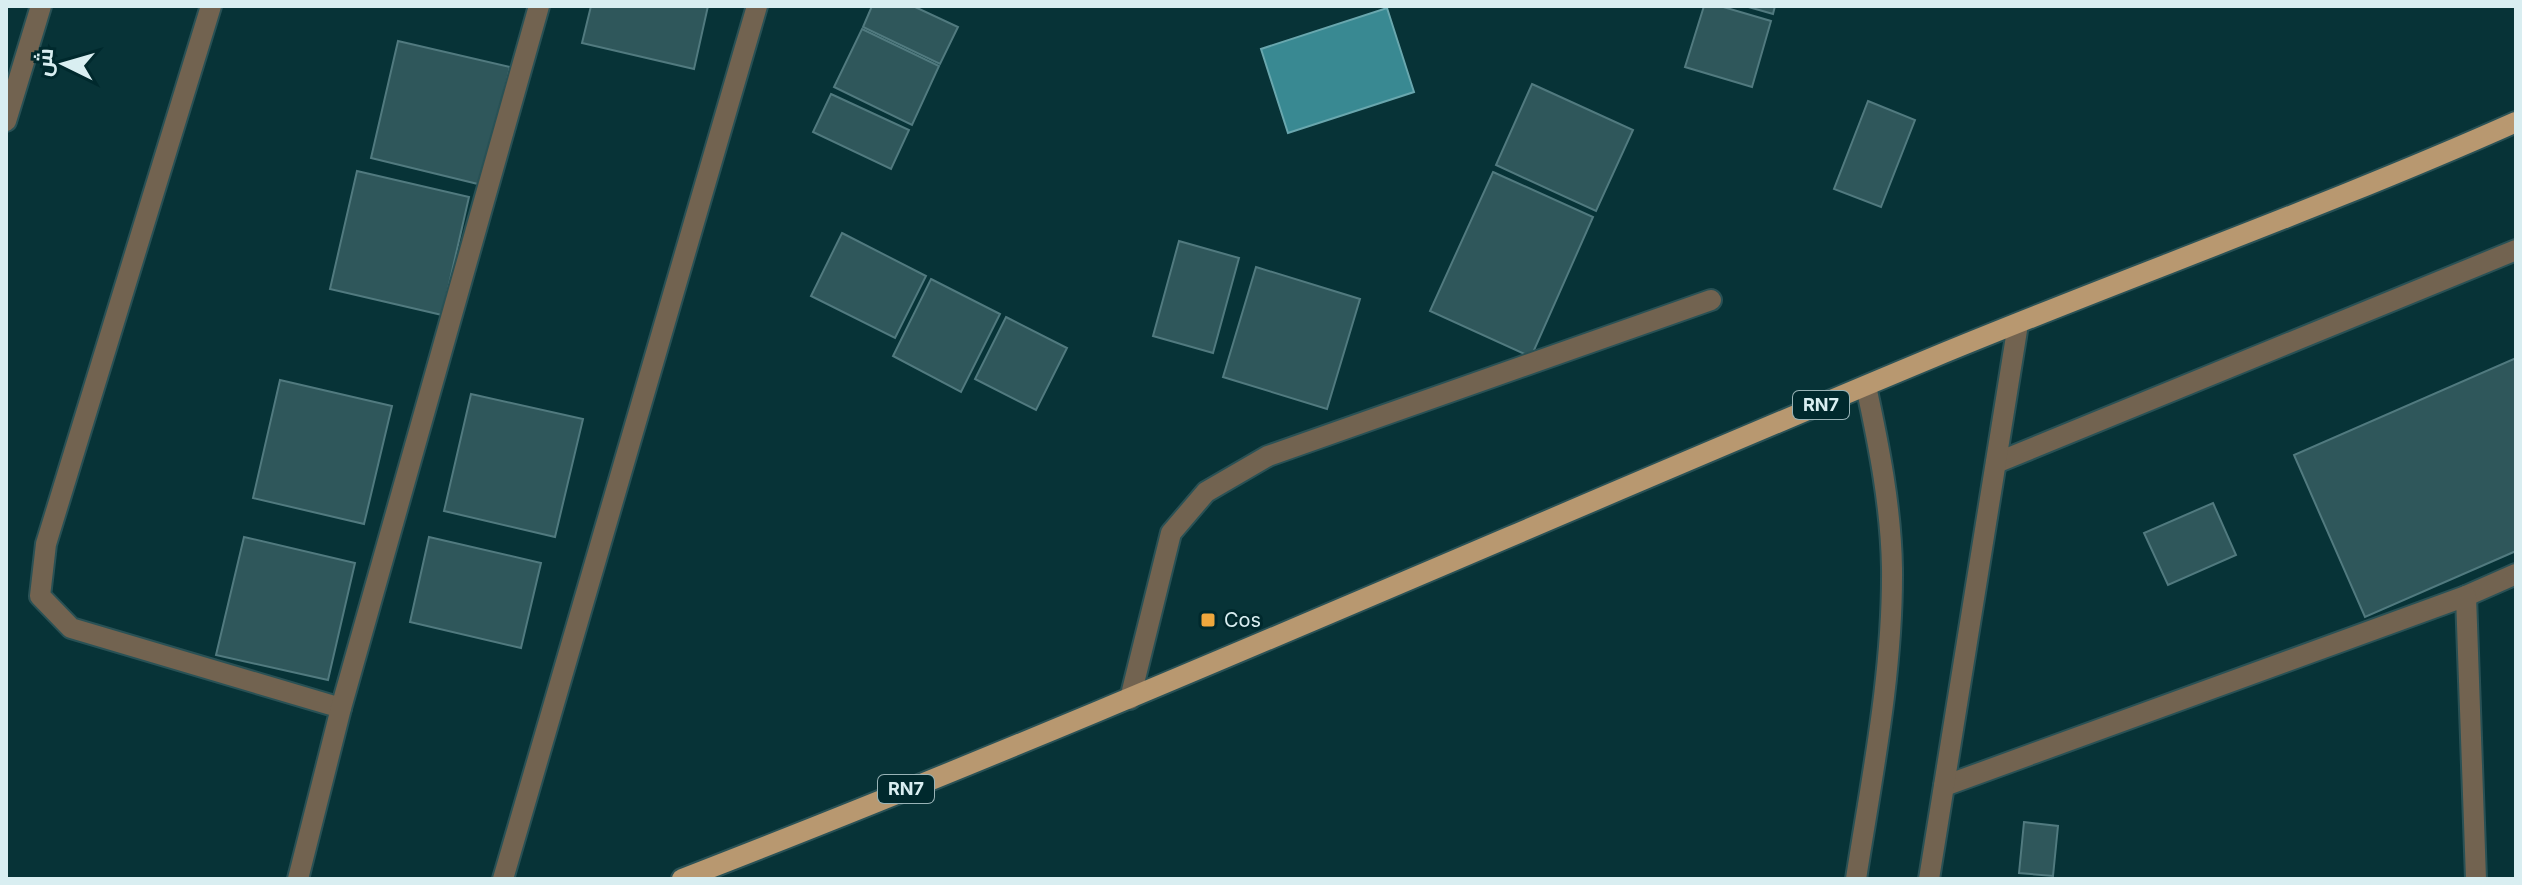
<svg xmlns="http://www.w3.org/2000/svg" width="2522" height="885" font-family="Inter,Cairo,sans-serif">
	<rect width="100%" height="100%" fill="#073337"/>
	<polygon fill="#398992" stroke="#69a7ae" stroke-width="2" points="1387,8 1414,92 1288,133 1261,49"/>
	<g fill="#2f575b" stroke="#517a7f" stroke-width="2">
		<polygon points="591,6 708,6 694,69 582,43"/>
		<polygon points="872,6 913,6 958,27 940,64 863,27"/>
		<polygon points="1704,6 1720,6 1771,21 1752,87 1685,67"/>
		<polygon points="1745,6 1775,6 1773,14"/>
		<polygon points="862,29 939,66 912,125 834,87"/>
		<polygon points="398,41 510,67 482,185 371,158"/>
		<polygon points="1532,84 1633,130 1596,211 1496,165"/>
		<polygon points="831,94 909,130 891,169 813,132"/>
		<polygon points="1868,101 1915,120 1881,207 1834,189"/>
		<polygon points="357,171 469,197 442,315 330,289"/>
		<polygon points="1493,172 1593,217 1531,357 1430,311"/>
		<polygon points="842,233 926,276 895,338 811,296"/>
		<polygon points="1179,241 1239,258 1213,353 1153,336"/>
		<polygon points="1256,267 1360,299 1327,409 1223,377"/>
		<polygon points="931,279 1000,314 961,392 893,356"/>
		<polygon points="1006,317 1067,348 1036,410 975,379"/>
		<polygon points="2516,358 2516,551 2365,617 2294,455"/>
		<polygon points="280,380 392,406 364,524 253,498"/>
		<polygon points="471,394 583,419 555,537 444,511"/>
		<polygon points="2213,503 2236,555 2168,585 2144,533"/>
		<polygon points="244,537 355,563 328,680 216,655"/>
		<polygon points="429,537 541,563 521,648 410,622"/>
		<polygon points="2024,822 2058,826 2053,876 2019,873"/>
	</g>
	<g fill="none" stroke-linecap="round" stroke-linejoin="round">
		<defs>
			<g id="minor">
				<polyline points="211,6 46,544 40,596 71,628 341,708"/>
				<polyline points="6,121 41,6"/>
				<polyline points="1996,463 2516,250"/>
				<polyline points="2466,596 2516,574"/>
				<polyline points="1130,699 1171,533 1206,492 1268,456 1711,300"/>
				<polyline points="1944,786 2466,596 2476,879"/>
				<polyline points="298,879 341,708 539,6"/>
				<polyline points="503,879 757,6"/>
				<path d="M1856,879C1872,776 1893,673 1892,568C1891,507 1879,446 1866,386"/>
				<polyline points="1929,879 2018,324"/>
			</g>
			<path id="major" d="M682,879C1104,716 1516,531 1934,357C2127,277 2325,207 2516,122"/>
		</defs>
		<use href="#minor" stroke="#295155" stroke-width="24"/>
		<use href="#major" stroke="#295155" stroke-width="24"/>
		<use href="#minor" stroke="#726350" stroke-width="20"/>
		<use href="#major" stroke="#b89870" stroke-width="20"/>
	</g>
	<rect fill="#efa73d" stroke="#00292d" stroke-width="3" x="1200" y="612" width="16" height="16" rx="4"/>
	<g text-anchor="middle" stroke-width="6" stroke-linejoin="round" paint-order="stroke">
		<g fill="#00292d" stroke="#98b3b6" stroke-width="2">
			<rect x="1793" y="391" width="56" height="28" rx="6"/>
			<rect x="878" y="775" width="56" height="28" rx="6"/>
		</g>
		<g font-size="18" font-weight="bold" fill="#d9eef1">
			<text x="1821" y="411">RN7</text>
			<text x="906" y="795">RN7</text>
		</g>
		<g font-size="20" fill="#d9eef1" stroke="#00292d" text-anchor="start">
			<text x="1224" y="627">Cos</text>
		</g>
	</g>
	<rect width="2522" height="885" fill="none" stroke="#d9eef1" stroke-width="16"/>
	<g transform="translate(64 64) rotate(275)" stroke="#00292d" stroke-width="6" paint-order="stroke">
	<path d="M0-6L14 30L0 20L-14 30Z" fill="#d9eef1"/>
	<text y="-12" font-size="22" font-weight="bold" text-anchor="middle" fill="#d9eef1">ش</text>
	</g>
</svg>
